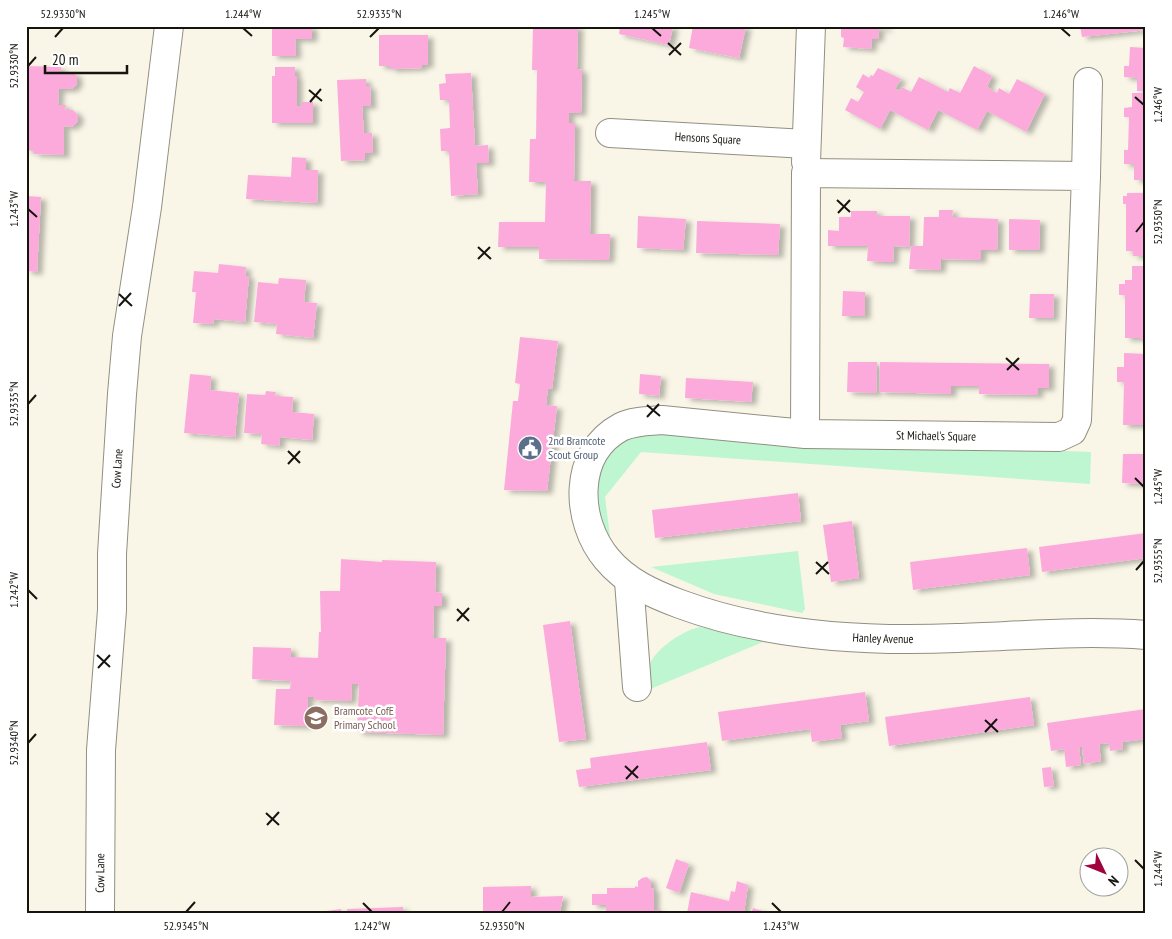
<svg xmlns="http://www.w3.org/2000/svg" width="1172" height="939" font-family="'PT Sans Narrow',sans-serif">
	<defs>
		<filter id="shadow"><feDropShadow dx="5.5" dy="3" stdDeviation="2.5" flood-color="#0004"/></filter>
	</defs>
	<rect width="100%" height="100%" fill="#f9f6e7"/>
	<g fill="#bef6d2">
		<path d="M657,434L1091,452L1090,484L641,452L605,497L610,536L606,537C602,525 596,513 594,500C589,479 609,449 627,439C636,434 647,435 657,434Z"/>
		<polygon points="798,551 805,609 802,613 714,594 651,567"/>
		<path d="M699,627L763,636V642L648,690C648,683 647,676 648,670C651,651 682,631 699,627Z"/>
	</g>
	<g fill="#fcaadb" filter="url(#shadow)">
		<polygon points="272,26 312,26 312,39 295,39 296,56 272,56"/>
		<polygon points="533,26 578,26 577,69 582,70 581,113 569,113 569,123 575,123 574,181 591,181 590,234 610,234 609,260 539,259 539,247 498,247 499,222 545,222 546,182 529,182 530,139 536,139 537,70 532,70"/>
		<polygon points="620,26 673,26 669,45 619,34"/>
		<polygon points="693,26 746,26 739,58 689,48"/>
		<polygon points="841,26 886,26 886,29 879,28 878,39 872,39 871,49 843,47 844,38 841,37"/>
		<polygon points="1080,26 1146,26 1146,30 1082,37"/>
		<polygon points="379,35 428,35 428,65 421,65 422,68 390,69 390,66 379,66"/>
		<polygon points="1130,47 1146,48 1146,91 1137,91 1137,78 1124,77 1124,66 1129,66"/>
		<polygon points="26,66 61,67 61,72 72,72 77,76 77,84 72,89 59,89 58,105 66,105 65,110 73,110 78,115 78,121 72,127 64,126 64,155 34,154 34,151 26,150"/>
		<polygon points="974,66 992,76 987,87 997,93 999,88 1009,94 1017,79 1045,94 1026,132 987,111 977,130 938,110 928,130 890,110 880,129 845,110 851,98 858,102 864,92 856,87 863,74 869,78 871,75 873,76 878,68 901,79 895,89 900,91 902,87 911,92 919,77 948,92 950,88 960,93"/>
		<polygon points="275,67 295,67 295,76 297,76 297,106 302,106 302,102 313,102 313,123 272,123 272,76 275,76"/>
		<polygon points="471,73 475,146 488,145 489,163 476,163 478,194 451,196 449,151 441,151 440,129 450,128 449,100 440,100 439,84 446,83 445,74"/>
		<polygon points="366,79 366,86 370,86 371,106 362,106 364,133 372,133 373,153 365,153 365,160 341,161 337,80"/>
		<polygon points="1132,93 1146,93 1146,180 1134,180 1134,164 1124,164 1124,150 1128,150 1129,117 1124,117 1124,108 1132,107"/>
		<polygon points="292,157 306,158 306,170 318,170 317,203 246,199 248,175 291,177"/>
		<polygon points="1127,193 1146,193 1146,256 1133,256 1133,251 1126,251 1126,204 1123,204 1123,196 1127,196"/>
		<polygon points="26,196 41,197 37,272 26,271"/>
		<polygon points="939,210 953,210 952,217 998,219 997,250 981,250 981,260 941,259 940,270 909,269 911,246 923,246 924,217 939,217"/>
		<polygon points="851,211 877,211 877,216 910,216 909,247 894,246 893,262 880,262 867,261 868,246 828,246 828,230 839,231 839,217 851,217"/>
		<polygon points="638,216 686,219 683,250 637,248"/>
		<polygon points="1009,219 1040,220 1039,250 1009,250"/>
		<polygon points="697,221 780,224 778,255 696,253"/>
		<polygon points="219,264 246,267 245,276 249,276 245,322 214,319 213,324 193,323 196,292 192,292 194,271 218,273"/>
		<polygon points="1132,266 1146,266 1146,341 1141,341 1141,338 1125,338 1125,295 1119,295 1119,284 1125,284 1125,280 1132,280"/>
		<polygon points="279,278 306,280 304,302 317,303 313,338 276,334 277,324 254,322 258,282 278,284"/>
		<polygon points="843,291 865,292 865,316 842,316"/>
		<polygon points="1030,294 1054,294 1053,318 1029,318"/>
		<polygon points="520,337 558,341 552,389 548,388 546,405 557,406 547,491 504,490 513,401 518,401 520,384 515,383"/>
		<polygon points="1124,353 1146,354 1146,425 1123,425 1124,382 1117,382 1117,367 1124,367"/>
		<polygon points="848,362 877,362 876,393 847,392"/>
		<polygon points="880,362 1049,364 1049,388 1038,388 1038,395 979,394 979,386 951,386 951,394 879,392"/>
		<polygon points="190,374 211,376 210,390 239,393 235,437 184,433"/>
		<polygon points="640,374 661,376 659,396 639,394"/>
		<polygon points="686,378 753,382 751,402 685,398"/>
		<polygon points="266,391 276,392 275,396 293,397 292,412 314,414 312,440 280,437 279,446 261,444 262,434 244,433 247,394 265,395"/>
		<polygon points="1123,454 1146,454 1146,484 1122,483"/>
		<polygon points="798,493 801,521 655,538 652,510"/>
		<polygon points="852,521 859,578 831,582 823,525"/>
		<polygon points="1146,533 1146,558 1042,572 1039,547"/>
		<polygon points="1027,548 1030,575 913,590 910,562"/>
		<polygon points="341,559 382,562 382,560 436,562 435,592 442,593 442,606 434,606 433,638 446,638 443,735 357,732 359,684 352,684 351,701 315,700 314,697 308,697 307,726 274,725 276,689 290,689 291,681 252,679 253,647 291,648 291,657 318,658 319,632 321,632 320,591 340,591"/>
		<polygon points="570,621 586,739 559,742 543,625"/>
		<polygon points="865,692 869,721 840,725 842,738 812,742 810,729 722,741 718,712"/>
		<polygon points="1030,697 1034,725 889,746 885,717"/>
		<polygon points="1146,709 1146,739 1122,742 1123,749 1110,751 1109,743 1099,744 1101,761 1084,764 1082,747 1079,747 1081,765 1066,767 1064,749 1051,751 1047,723"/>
		<polygon points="707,742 711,770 579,787 576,770 591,768 590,758"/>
		<polygon points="1051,767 1054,786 1044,787 1042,768"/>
		<polygon points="676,859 689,864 679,893 666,888"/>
		<polygon points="647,877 651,881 651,888 654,889 654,910 661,910 661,913 606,913 606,905 592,905 592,894 607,894 607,888 635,888 635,886 638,887 638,881 642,878"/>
		<polygon points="737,881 748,885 744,913 687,913 691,892 729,901 731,891 735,892"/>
		<polygon points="531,886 531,897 563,896 560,913 483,913 483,887"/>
		<polygon points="403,907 403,913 347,913 347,909"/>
		<polygon points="753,908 766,912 766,913 751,913"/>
		<polygon points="341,909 342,913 319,913 319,912"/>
	</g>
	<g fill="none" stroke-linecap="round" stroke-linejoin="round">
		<defs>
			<g id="minor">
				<path id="s1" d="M610,133L806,144"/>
				<polyline points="806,162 811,26"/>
				<polyline points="1086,176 1088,82"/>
				<path id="s2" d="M805,434L806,173L1086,176L1077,420L1072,431L1059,437L805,434L662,420C649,421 633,421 621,427C572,453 575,521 607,559C626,582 653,594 680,604C766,636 865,642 957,638C1019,636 1083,630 1146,635"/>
				<polyline points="629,581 637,687"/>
				<path id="s3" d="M100,913L101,750L112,610V554L122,394L127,336L147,207L169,26"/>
			</g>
		</defs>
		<use href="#minor" stroke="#928f82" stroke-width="30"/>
		<use href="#minor" stroke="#fff" stroke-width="28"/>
	</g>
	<path fill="none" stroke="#15140f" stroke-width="2" d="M243,28L252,36M652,28L661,36M1061,28L1070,36M55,37L63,28M370,37L379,28M668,43L681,55M669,55L681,43M28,66L36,57M309,90L322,101M1135,97L1144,105M310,102L321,89M837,200L850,212M28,209L37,217M838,213L850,200M1136,232L1144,222M478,247L491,259M478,259L490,247M119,294L132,306M119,306L131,293M1006,358L1019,370M1007,370L1019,358M28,404L36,395M647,405L660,416M647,417L659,404M288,451L300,463M288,464L300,451M1135,478L1144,487M816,562L829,574M1136,570L1144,561M816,574L828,562M28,590L37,599M457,609L469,621M457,621L469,608M97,655L110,667M98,668L110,655M985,720L998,732M985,732L997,719M28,743L36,734M625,766L638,778M626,779L638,766M266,813L279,825M267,825L279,812M1135,860L1144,869M363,903L372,912M772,903L781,912M186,912L195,902M502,912L510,902"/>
	<defs>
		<symbol id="civic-disc" viewBox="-11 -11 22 22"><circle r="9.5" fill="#5c6f8a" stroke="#fff"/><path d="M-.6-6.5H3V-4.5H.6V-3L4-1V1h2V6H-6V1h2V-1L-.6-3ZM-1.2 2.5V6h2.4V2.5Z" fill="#fff"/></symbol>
		<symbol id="school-disc" viewBox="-11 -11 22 22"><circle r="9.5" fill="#8d6e63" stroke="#fff"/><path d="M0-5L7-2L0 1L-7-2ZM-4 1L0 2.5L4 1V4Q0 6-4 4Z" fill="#fff"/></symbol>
	</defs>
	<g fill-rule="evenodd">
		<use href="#civic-disc" x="516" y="434" width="28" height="28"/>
		<use href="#school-disc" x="302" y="704" width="28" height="28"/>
	</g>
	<g text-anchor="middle" stroke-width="5" stroke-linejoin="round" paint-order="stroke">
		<g font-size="12" fill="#15140f" stroke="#fff">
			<text dy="4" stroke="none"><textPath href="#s1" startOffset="98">Hensons Square</textPath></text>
			<text transform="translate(936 436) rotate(1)" y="4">St Michael's Square</text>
			<text dy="4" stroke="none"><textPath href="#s3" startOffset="445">Cow Lane</textPath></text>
			<text dy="4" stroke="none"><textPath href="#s2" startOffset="1696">Hanley Avenue</textPath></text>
			<text dy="4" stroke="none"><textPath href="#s3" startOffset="40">Cow Lane</textPath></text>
		</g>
		<g font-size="12" fill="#4e5e75" stroke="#fff" text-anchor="start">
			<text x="548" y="445">2nd Bramcote<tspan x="548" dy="14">Scout Group</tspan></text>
		</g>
		<g font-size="12" fill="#785e54" stroke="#fff" text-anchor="start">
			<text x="334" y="715">Bramcote CofE<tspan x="334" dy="14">Primary School</tspan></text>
		</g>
	</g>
	<rect width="1172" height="939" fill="none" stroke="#ffffff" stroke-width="55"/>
	<g transform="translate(1104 872) rotate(133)"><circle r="24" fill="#ffffff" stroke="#a1a19f"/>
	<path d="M0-4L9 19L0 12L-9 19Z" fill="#a1033e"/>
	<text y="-8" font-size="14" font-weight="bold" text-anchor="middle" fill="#15140f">N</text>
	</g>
	<path d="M45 65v8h82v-8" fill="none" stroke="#15140f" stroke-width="2.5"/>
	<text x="52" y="65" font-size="15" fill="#15140f" stroke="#ffffff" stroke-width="4" paint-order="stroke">20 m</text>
	<rect x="28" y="28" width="1116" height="884" fill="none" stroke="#15140f" stroke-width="2"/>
	<g font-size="12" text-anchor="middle" fill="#15140f">
		<text x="63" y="18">52.9330°N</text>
		<text x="243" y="18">1.244°W</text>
		<text x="379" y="18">52.9335°N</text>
		<text x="652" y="18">1.245°W</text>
		<text x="1061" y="18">1.246°W</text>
		<text transform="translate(14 66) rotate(-90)" y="4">52.9330°N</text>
		<text transform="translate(1158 105) rotate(-90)" y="4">1.246°W</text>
		<text transform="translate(14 209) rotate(-90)" y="4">1.243°W</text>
		<text transform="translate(1158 222) rotate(-90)" y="4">52.9350°N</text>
		<text transform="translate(14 404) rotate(-90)" y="4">52.9335°N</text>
		<text transform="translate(1158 487) rotate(-90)" y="4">1.245°W</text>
		<text transform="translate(1158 561) rotate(-90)" y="4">52.9355°N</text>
		<text transform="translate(14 590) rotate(-90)" y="4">1.242°W</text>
		<text transform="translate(14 743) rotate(-90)" y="4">52.9340°N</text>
		<text transform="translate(1158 869) rotate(-90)" y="4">1.244°W</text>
		<text x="186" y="930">52.9345°N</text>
		<text x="372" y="930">1.242°W</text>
		<text x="502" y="930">52.9350°N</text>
		<text x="781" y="930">1.243°W</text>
	</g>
</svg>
